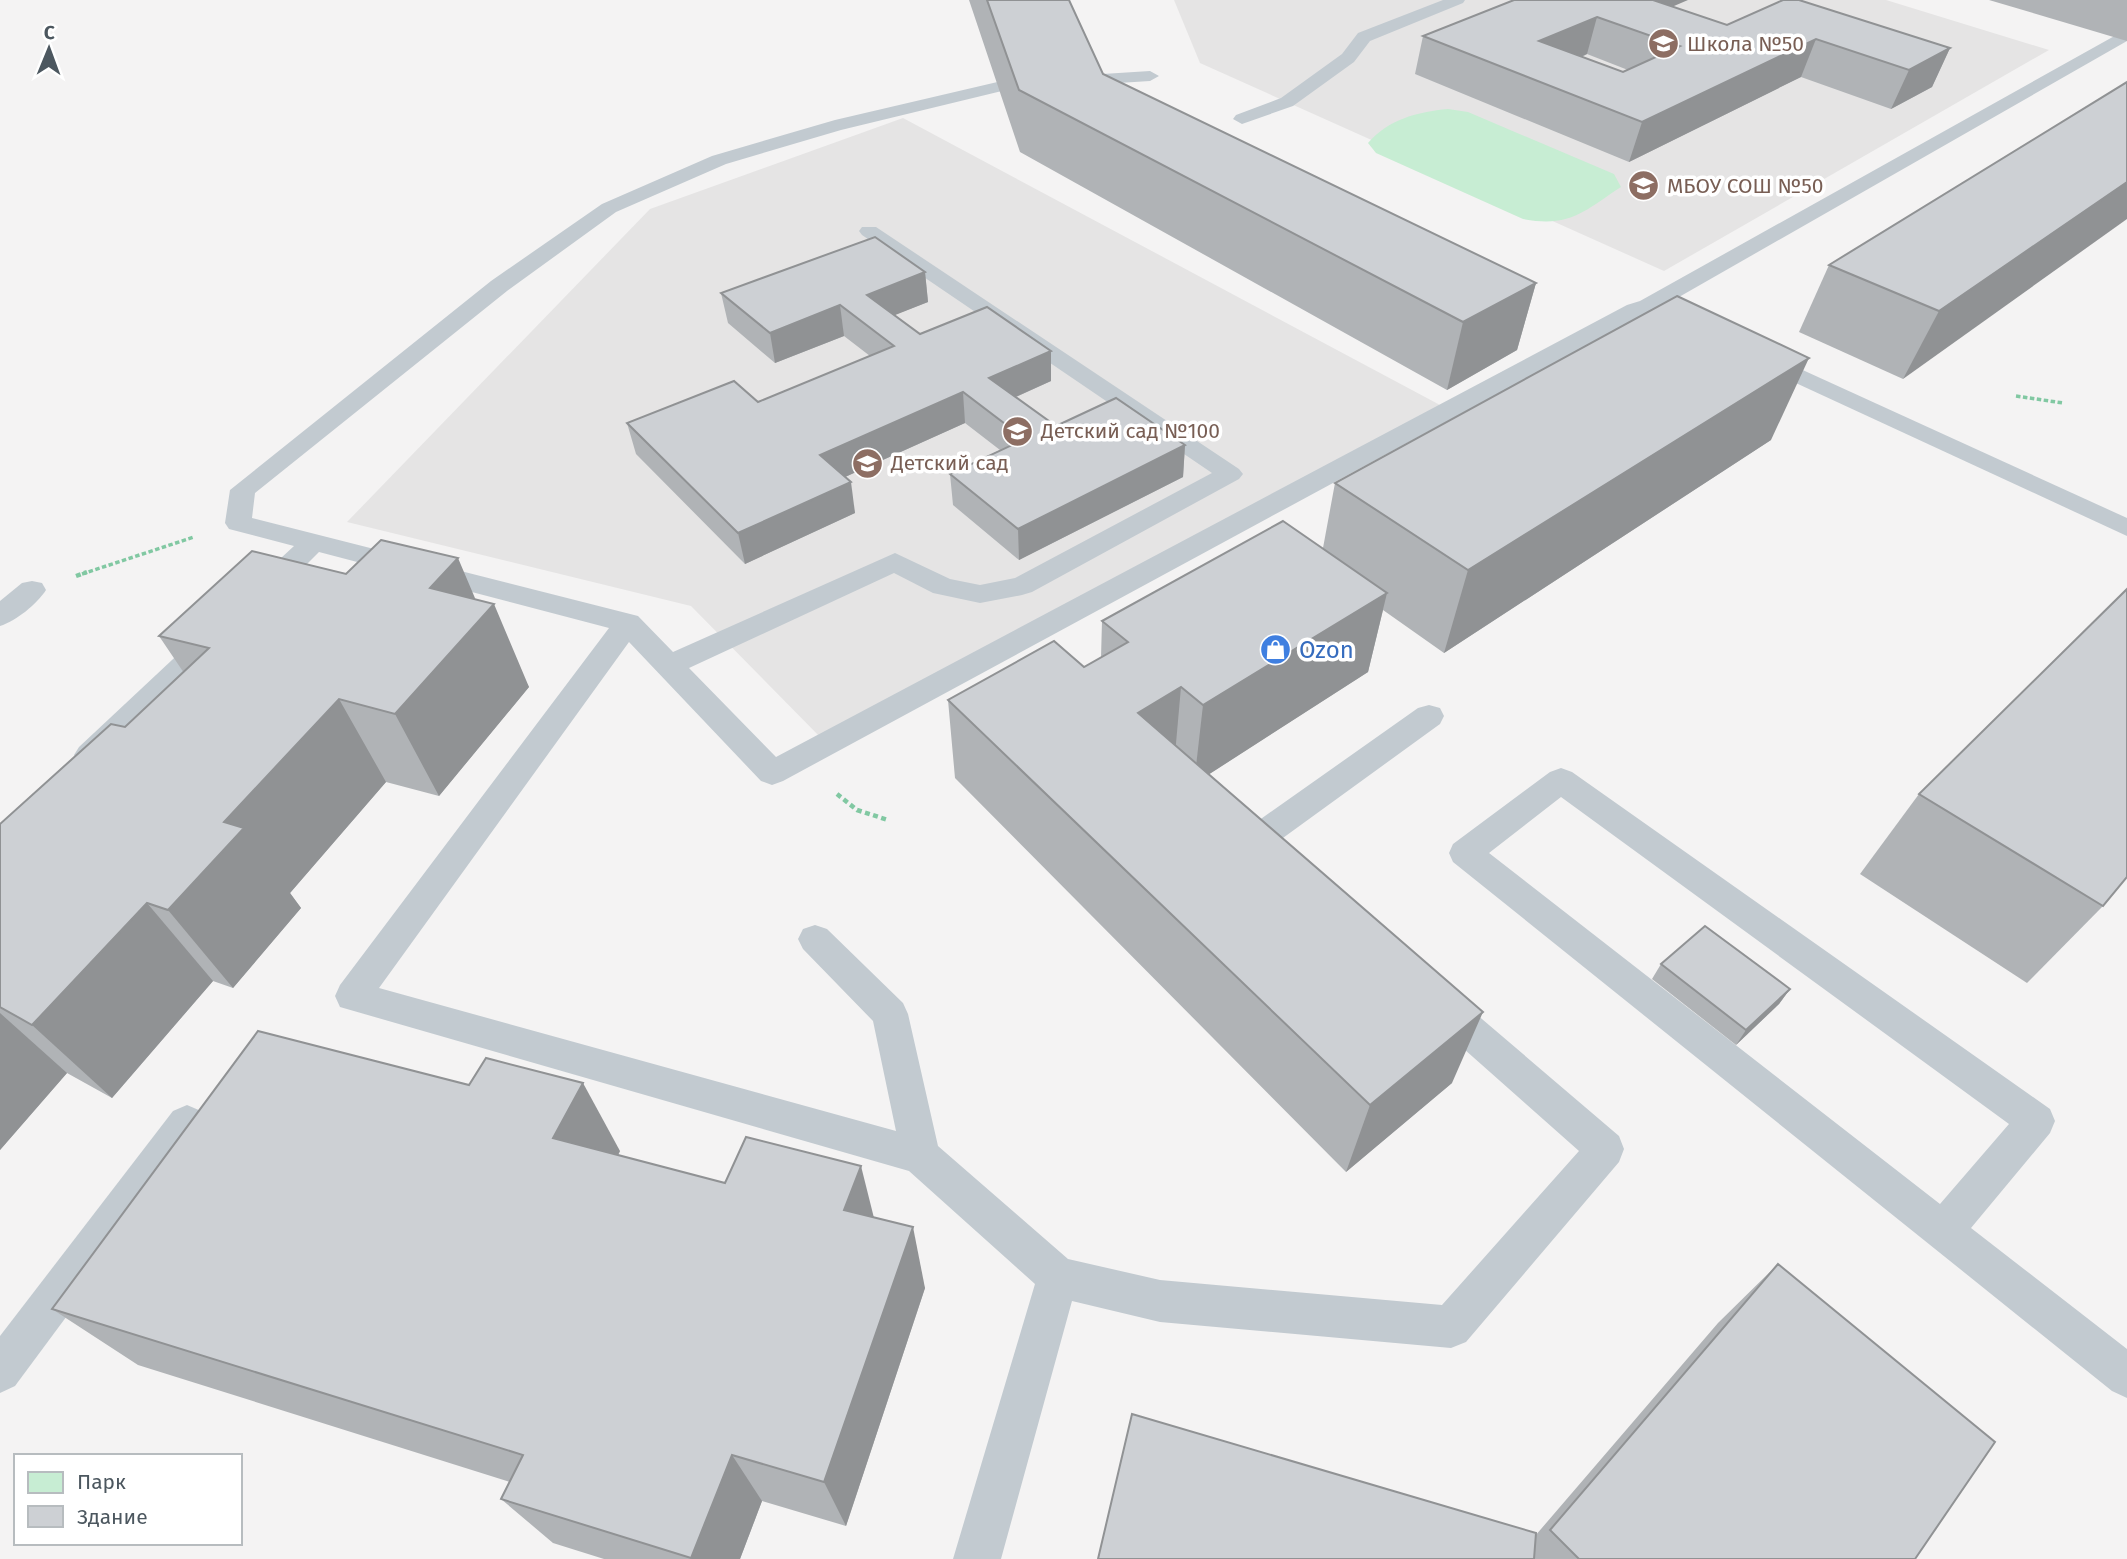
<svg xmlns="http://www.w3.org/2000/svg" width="2127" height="1559" font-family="'Fira Sans',sans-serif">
	<rect width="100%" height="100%" fill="#f4f3f3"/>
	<g fill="#e5e4e4">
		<polygon points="1174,0 1886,0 2049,50 1664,271 1200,63"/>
		<polygon points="903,118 1440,405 823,740 691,606 347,522 650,209"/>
	</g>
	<path fill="#c7edd3" d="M1448,109L1468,112L1614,174L1621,187C1584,211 1570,228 1523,219L1376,153L1368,143C1389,119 1417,112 1448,109Z"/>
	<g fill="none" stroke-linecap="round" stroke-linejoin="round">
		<g stroke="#81c8a2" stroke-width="3.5" stroke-dasharray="4.5 2.5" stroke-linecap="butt">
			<polyline points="2016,396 2063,403"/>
			<polyline points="82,574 194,537"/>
		</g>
		<g stroke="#81c8a2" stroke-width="4.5" stroke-dasharray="5 3.5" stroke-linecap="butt">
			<polyline points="76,576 87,572"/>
			<polyline points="837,794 857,810 888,820"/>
		</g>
		<g fill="#c2cad0" fill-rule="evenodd">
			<polygon points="1443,0 1465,0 1463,3 1370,41 1354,62 1293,106 1242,124 1233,119 1236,115 1281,98 1342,54 1358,33"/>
			<polygon points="2127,29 2127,41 1665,305 1699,321 1702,326 1699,331 1683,331 1646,314 1643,315 783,781 772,785 761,781 629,642 379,988 896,1131 873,1021 803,949 798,939 803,929 815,925 827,929 903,1003 908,1014 938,1146 1068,1259 1160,1280 1442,1305 1579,1151 1429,1018 1424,1007 1429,996 1442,991 1455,996 1619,1136 1624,1149 1619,1162 1466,1342 1451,1348 1160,1322 1072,1301 1001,1559 953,1559 1035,1284 909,1171 340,1007 335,996 340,985 609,628 319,552 273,598 263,600 253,598 249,591 253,584 294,546 229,529 225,523 230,490 491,281 602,204 712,156 835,120 1006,80 1150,71 1159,76 1150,81 1006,90 841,130 726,164 616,212 507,291 255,493 252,518 638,616 673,652 895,553 950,579 980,585 1015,578 1212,473 862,235 859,231 862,227 876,227 1239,469 1243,474 1239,479 1032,592 1022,595 980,603 933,593 894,573 689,668 776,757 1627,305 1640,301"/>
			<polygon points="1763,352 2127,518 2127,536 1755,364 1751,359 1755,354"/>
			<path d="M32,581L42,583L46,590C37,604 16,621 0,626V601L22,583Z"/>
			<polygon points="213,628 223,631 227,638 223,645 101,763 90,767 79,763 74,755 79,747 203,631"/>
			<path d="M1429,705L1440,708L1444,716L1440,724L1276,843L1286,856L1281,865C1260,872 1246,860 1237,842L1241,833L1418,708Z"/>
			<path d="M1561,768L1572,772L2050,1109L2055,1121L2050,1133L1971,1228L2127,1349V1398L2112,1391L1453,862L1449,853L1453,844L1550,772ZM1561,797L2009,1124L1940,1204L1489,853Z"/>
			<polygon points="187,1105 201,1111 206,1123 201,1135 15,1386 0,1393 0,1336 173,1111"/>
		</g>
	</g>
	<g fill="#b0b3b6" fill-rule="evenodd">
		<polygon points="969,0 1069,0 1103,74 1536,283 1517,350 1447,390 1020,152"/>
		<polygon points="1989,0 2127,0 2127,41"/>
		<path d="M1672,7L1727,25L1950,48L1932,87L1891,109L1801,77L1629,162L1415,74L1423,36ZM1587,54L1628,70L1623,72L1582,57Z"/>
		<polygon points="2127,82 1903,379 1799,332 1829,265"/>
		<polygon points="925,272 928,302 894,315 920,334 1051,381 1016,397 1056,426 1185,445 1183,477 1019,560 953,505 950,474 1000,450 965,423 845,477 855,513 745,564 636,454 627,423 758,402 870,356 844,336 775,363 728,323 721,293"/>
		<polygon points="1771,440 1444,653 1383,610 1368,672 1209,774 1452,1083 1346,1172 955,778 948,700 1084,667 1101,658 1102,621 1323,548 1335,483"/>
		<polygon points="346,574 475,599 529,687 439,796 386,782 290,893 301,908 233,988 213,981 112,1098 67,1073 0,1150 0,824 125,727 184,673 159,636"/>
		<polygon points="1919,794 2103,906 2027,983 1860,874"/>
		<polygon points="1661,964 1790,989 1779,1004 1736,1045 1652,979"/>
		<polygon points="620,1151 618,1155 725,1183 874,1218 925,1288 846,1526 762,1501 740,1559 604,1559 553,1543 501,1499 510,1482 138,1365 52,1309"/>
		<polygon points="1778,1264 1915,1559 1098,1559 1535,1536 1718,1323"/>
	</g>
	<g fill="#909294">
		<polygon points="1628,0 1688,0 1625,27"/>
		<polygon points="1597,17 1587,54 1530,79 1539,41"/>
		<polygon points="1816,39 1801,77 1629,162 1642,122"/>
		<polygon points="1950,48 1932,87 1891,109 1909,70"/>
		<polygon points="2127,182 2127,219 1903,379 1939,311"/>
		<polygon points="925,272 928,302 870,325 867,295"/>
		<polygon points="1536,283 1517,350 1447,390 1463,322"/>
		<polygon points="840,305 844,336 775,363 770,333"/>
		<polygon points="1051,351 1051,381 991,408 989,378"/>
		<polygon points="1809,358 1771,440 1444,653 1468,570"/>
		<polygon points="963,392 965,423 825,486 820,455"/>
		<polygon points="1185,445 1183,477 1019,560 1018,529"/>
		<polygon points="851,482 855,513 745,564 738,533"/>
		<polygon points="458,558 483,617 494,604 529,687 439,796 395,714 430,588"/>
		<polygon points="1387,593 1368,672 1194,784 1203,705"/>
		<polygon points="1181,687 1174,766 1138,713"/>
		<polygon points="339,699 386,782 290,893 301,908 233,988 168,910 224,822"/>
		<polygon points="147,903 213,981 112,1098 32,1025"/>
		<polygon points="1790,989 1779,1004 1736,1045 1746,1030"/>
		<polygon points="1483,1012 1452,1083 1346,1172 1370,1105"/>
		<polygon points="0,1013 67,1073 0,1150"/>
		<polygon points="583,1083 620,1151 593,1203 553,1138"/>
		<polygon points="861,1166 877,1230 844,1210"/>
		<polygon points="913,1227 925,1288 846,1526 824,1482"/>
		<polygon points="732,1455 762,1501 740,1559 691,1559"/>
	</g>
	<g fill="#cdd0d4" stroke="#909294" stroke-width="2" fill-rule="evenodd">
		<polygon points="987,0 1069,0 1103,74 1536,283 1463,322 1019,90"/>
		<path d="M1514,0H1653L1727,25L1783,0H1799L1950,48L1909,70L1816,39L1642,122L1423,36ZM1597,17L1680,46L1623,72L1539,41Z"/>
		<polygon points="2127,82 2127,182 1939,311 1829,265"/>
		<polygon points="875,237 925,272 867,295 920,334 987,307 1051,351 989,378 1056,426 1116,398 1185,445 1018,529 950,474 1025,439 963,392 820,455 851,482 738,533 627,423 734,381 758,402 894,346 840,305 770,333 721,293"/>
		<polygon points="1677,296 1809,358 1468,570 1335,483"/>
		<polygon points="1283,521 1387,593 1203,705 1181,687 1138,713 1483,1012 1370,1105 948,700 1054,641 1084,667 1128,642 1102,621"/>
		<polygon points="381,540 458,558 430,588 494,604 395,714 339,699 224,822 244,828 168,910 147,903 32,1025 0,1007 0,824 111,724 125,727 209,648 159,636 252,551 346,574"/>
		<polygon points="2127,589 2127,877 2103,906 1919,794"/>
		<polygon points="1705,926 1790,989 1746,1030 1661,964"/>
		<polygon points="258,1031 469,1085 486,1058 583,1083 553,1138 725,1183 746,1137 861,1166 844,1210 913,1227 824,1482 732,1455 691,1558 501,1499 523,1455 52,1309"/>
		<polygon points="1778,1264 1995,1442 1915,1559 1579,1559 1550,1530"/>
		<polygon points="1132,1414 1536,1533 1534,1559 1098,1559"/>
	</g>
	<defs>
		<symbol id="school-disc" viewBox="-11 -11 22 22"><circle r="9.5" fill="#8d6e63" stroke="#fff"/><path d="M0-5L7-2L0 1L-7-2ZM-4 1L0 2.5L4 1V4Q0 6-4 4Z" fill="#fff"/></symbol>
		<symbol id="shop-disc" viewBox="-11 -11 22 22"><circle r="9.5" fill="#3f7fe0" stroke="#fff"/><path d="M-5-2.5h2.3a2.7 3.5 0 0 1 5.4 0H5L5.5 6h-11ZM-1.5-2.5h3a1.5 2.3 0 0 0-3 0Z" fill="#fff"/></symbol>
	</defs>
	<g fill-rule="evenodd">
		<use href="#school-disc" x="1646" y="26" width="35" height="35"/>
		<use href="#school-disc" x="1626" y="168" width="35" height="35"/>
		<use href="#school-disc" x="1000" y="414" width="35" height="35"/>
		<use href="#school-disc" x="850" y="446" width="35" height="35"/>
		<use href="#shop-disc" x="1258" y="632" width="35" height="35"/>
	</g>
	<g text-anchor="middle" stroke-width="7" stroke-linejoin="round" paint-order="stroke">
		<g font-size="21" fill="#785e54" stroke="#fff" text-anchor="start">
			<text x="1687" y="51">Школа №50</text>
			<text x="1667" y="193">МБОУ СОШ №50</text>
			<text x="1041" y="438">Детский сад №100</text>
			<text x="891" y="470">Детский сад</text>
		</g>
		<g font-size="24" fill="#366cbe" stroke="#fff" text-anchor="start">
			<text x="1299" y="658">Ozon</text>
		</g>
	</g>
	<rect x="14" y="1454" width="228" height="91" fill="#ffffff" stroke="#b7bcbf" stroke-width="2"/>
	<rect x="28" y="1472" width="35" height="21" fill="#c7edd3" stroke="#b7bcbf" stroke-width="2"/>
	<text x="77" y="1489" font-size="21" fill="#4c575f">Парк</text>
	<rect x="28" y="1506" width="35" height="21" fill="#cdd0d4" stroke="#b7bcbf" stroke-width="2"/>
	<text x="77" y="1524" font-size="21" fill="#4c575f">Здание</text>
	<g transform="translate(49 49) rotate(1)" stroke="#ffffff" stroke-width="5" paint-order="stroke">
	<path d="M0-5L12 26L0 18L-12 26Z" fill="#4c575f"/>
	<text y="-10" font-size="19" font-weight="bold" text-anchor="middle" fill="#4c575f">С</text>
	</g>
</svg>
